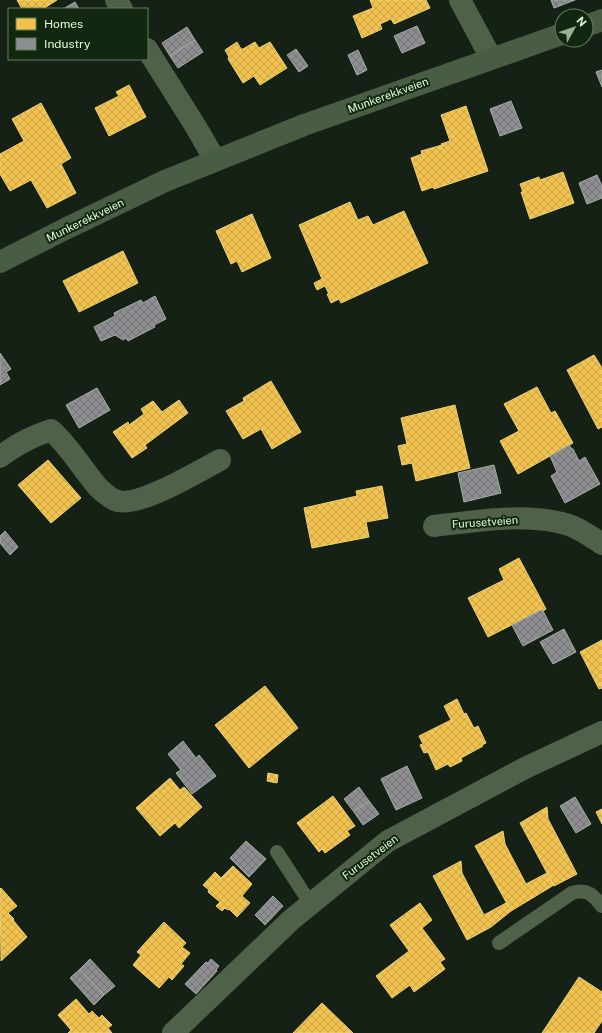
<svg xmlns="http://www.w3.org/2000/svg" width="602" height="1033" font-family="'Public Sans',sans-serif">
	<defs>
		<pattern id="homes-cross-hatch" width="8" height="8" patternUnits="userSpaceOnUse"><rect width="8" height="8" fill="#f2c14e"/><path d="M0 0l8 8M0 8l8-8" fill="none" stroke="#c6a44a"/></pattern>
		<pattern id="industry-cross-hatch" width="8" height="8" patternUnits="userSpaceOnUse"><rect width="8" height="8" fill="#8d8d92"/><path d="M0 0l8 8M0 8l8-8" fill="none" stroke="#737675"/></pattern>
	</defs>
	<rect width="100%" height="100%" fill="#162115"/>
	<g fill="url(#homes-cross-hatch)" stroke="#ebd476">
		<polygon points="17,0 57,0 43,9 22,9"/>
		<polygon points="370,0 426,0 430,8 394,24 391,19 380,24 382,29 362,38 353,16 373,8"/>
		<polygon points="237,42 241,49 243,49 255,42 259,48 270,42 287,68 260,85 254,76 243,83 228,59 229,57 225,50"/>
		<polygon points="129,85 146,117 109,136 95,108 119,96 116,92"/>
		<polygon points="41,103 71,158 61,164 76,193 47,208 31,180 10,191 0,174 0,154 24,141 12,119"/>
		<polygon points="466,106 488,171 434,189 433,187 422,191 411,158 422,154 421,151 442,145 441,144 450,141 441,115"/>
		<polygon points="563,172 574,203 530,219 521,192 523,192 520,184 539,177 540,180"/>
		<polygon points="350,202 358,220 368,216 373,225 404,211 428,263 341,303 339,299 331,303 327,294 329,294 325,286 317,290 314,283 322,279 299,225"/>
		<polygon points="252,214 271,258 242,272 237,261 231,264 216,231"/>
		<polygon points="123,251 138,283 79,312 63,281"/>
		<polygon points="594,355 602,368 602,427 598,429 567,370"/>
		<polygon points="271,381 301,432 272,449 261,429 243,439 226,411 244,401 243,398"/>
		<polygon points="537,387 551,413 555,411 573,443 518,474 500,441 519,431 504,404"/>
		<polygon points="179,400 188,413 145,445 147,448 132,458 113,432 128,422 129,425 144,414 141,409 153,401 162,412"/>
		<polygon points="455,405 470,468 416,481 412,463 402,465 398,446 407,444 401,418"/>
		<polygon points="48,460 81,498 51,523 18,485"/>
		<polygon points="382,486 388,518 366,522 369,537 312,548 304,508 357,496 356,491"/>
		<polygon points="519,558 546,609 543,611 541,610 488,637 468,598 504,580 499,569"/>
		<polygon points="602,640 602,688 599,689 580,652"/>
		<polygon points="265,686 298,728 249,768 215,725"/>
		<polygon points="457,699 464,714 466,713 474,728 478,726 486,743 482,745 483,746 461,758 462,761 450,767 448,764 436,770 428,752 424,753 420,745 423,744 419,736 451,720 444,706"/>
		<polygon points="268,773 278,775 277,783 267,781"/>
		<polygon points="170,778 180,790 184,787 202,807 179,828 175,823 160,836 136,808"/>
		<polygon points="333,796 355,826 347,831 350,835 325,853 322,849 319,852 297,823"/>
		<polygon points="547,807 548,819 577,874 554,886 520,823"/>
		<polygon points="602,809 602,824 596,812"/>
		<polygon points="503,831 505,844 526,884 547,873 554,885 511,911 475,846"/>
		<polygon points="461,861 462,873 484,915 506,903 511,911 491,927 467,940 433,876"/>
		<polygon points="233,866 252,884 242,896 250,903 237,917 229,909 228,910 225,908 222,911 216,906 220,902 208,892 209,890 203,885 215,872 221,878"/>
		<polygon points="1,888 17,906 8,913 14,919 13,920 27,937 1,961 0,889"/>
		<polygon points="420,903 432,920 422,928 445,959 440,962 445,969 414,992 410,985 392,998 376,976 409,951 390,925"/>
		<polygon points="164,922 186,943 182,947 190,953 181,964 184,966 172,980 169,977 159,988 133,965 141,955 137,952"/>
		<polygon points="579,977 602,992 602,1021 594,1033 542,1033"/>
		<polygon points="76,999 89,1014 92,1011 99,1018 102,1015 112,1025 108,1028 112,1033 68,1033 71,1030 58,1015"/>
		<polygon points="322,1003 353,1033 293,1033"/>
	</g>
	<g fill="url(#industry-cross-hatch)" stroke="#a5afa6">
		<polygon points="551,0 575,0 554,8"/>
		<polygon points="75,2 79,9 63,9"/>
		<polygon points="417,26 425,43 402,53 394,36"/>
		<polygon points="187,27 195,40 170,56 162,43"/>
		<polygon points="195,40 203,52 178,68 170,56"/>
		<polygon points="296,49 308,66 299,72 287,55"/>
		<polygon points="358,50 367,70 357,75 348,55"/>
		<polygon points="602,70 602,87 596,72"/>
		<polygon points="511,101 522,128 500,136 490,109"/>
		<polygon points="597,175 602,186 602,198 587,204 579,183"/>
		<polygon points="155,296 166,319 154,325 155,327 128,341 126,338 123,340 115,335 101,341 94,327 115,316 114,313 141,300 143,303"/>
		<polygon points="0,353 11,369 6,372 10,379 0,385"/>
		<polygon points="97,388 110,410 79,428 66,405"/>
		<polygon points="569,445 572,449 573,449 579,461 585,457 600,484 565,503 551,476 557,472 550,456"/>
		<polygon points="494,465 501,493 464,502 458,473"/>
		<polygon points="5,531 18,547 10,555 0,543 0,536"/>
		<polygon points="541,610 543,611 553,630 523,646 512,625"/>
		<polygon points="564,629 576,652 553,664 540,642"/>
		<polygon points="183,741 196,758 199,755 216,776 192,794 176,773 181,770 168,754"/>
		<polygon points="407,766 422,798 396,810 381,779"/>
		<polygon points="359,787 369,801 354,812 344,799"/>
		<polygon points="575,797 591,824 576,833 560,806"/>
		<polygon points="369,801 379,814 363,825 354,812"/>
		<polygon points="246,841 266,859 249,877 230,858"/>
		<polygon points="273,896 283,906 265,925 255,915"/>
		<polygon points="90,959 115,986 104,995 80,969"/>
		<polygon points="211,959 219,966 216,970 217,971 196,994 185,984 206,962 208,963"/>
		<polygon points="80,969 104,995 94,1005 70,978"/>
	</g>
	<g fill="none" stroke-linecap="round" stroke-linejoin="round">
		<g stroke="#4f6249" stroke-width="14">
			<polyline points="277,852 310,903"/>
			<path d="M499,943L572,893C587,888 593,895 602,906"/>
		</g>
		<g stroke="#4f6249" stroke-width="22">
			<polyline points="116,0 122,9"/>
			<polyline points="460,0 491,58"/>
			<polyline points="147,49 196,127 215,160"/>
			<path d="M0,457C15,445 33,436 51,430C69,446 81,467 96,485C99,489 110,498 115,500C136,510 199,471 220,460"/>
			<path d="M434,526C476,521 528,512 569,525C579,528 589,536 598,541L602,544"/>
			<polyline points="173,1033 291,920 388,841 525,768 602,732"/>
		</g>
		<g stroke="#495d44" stroke-width="22">
			<polyline points="586,26 602,20"/>
			<polyline points="0,262 65,229 165,181 304,125 562,34"/>
		</g>
	</g>
	<g text-anchor="middle" stroke-width="4" stroke-linejoin="round" paint-order="stroke">
		<g font-size="11" fill="#dcffd5" stroke="#12270f">
			<text transform="translate(388 95) rotate(-20)" y="4">Munkerekkveien</text>
			<text transform="translate(85 220) rotate(-26)" y="4">Munkerekkveien</text>
			<text transform="translate(485 522) rotate(-4)" y="4">Furusetveien</text>
			<text transform="translate(370 857) rotate(-37)" y="4">Furusetveien</text>
		</g>
	</g>
	<rect x="8" y="8" width="140" height="52" fill="#12270f" stroke="#637d5e"/>
	<rect x="16" y="18" width="20" height="12" fill="#f2c14e" stroke="#637d5e"/>
	<text x="44" y="28" font-size="12" fill="#dcffd5">Homes</text>
	<rect x="16" y="38" width="20" height="12" fill="#8d8d92" stroke="#637d5e"/>
	<text x="44" y="48" font-size="12" fill="#dcffd5">Industry</text>
	<g transform="translate(574 28) rotate(50)"><circle r="19" fill="#12270f" stroke="#637d5e"/>
	<path d="M0-3L7 15L0 10L-7 15Z" fill="#97b192"/>
	<text y="-6" font-size="11" font-weight="bold" text-anchor="middle" fill="#dcffd5">N</text>
	</g>
</svg>
